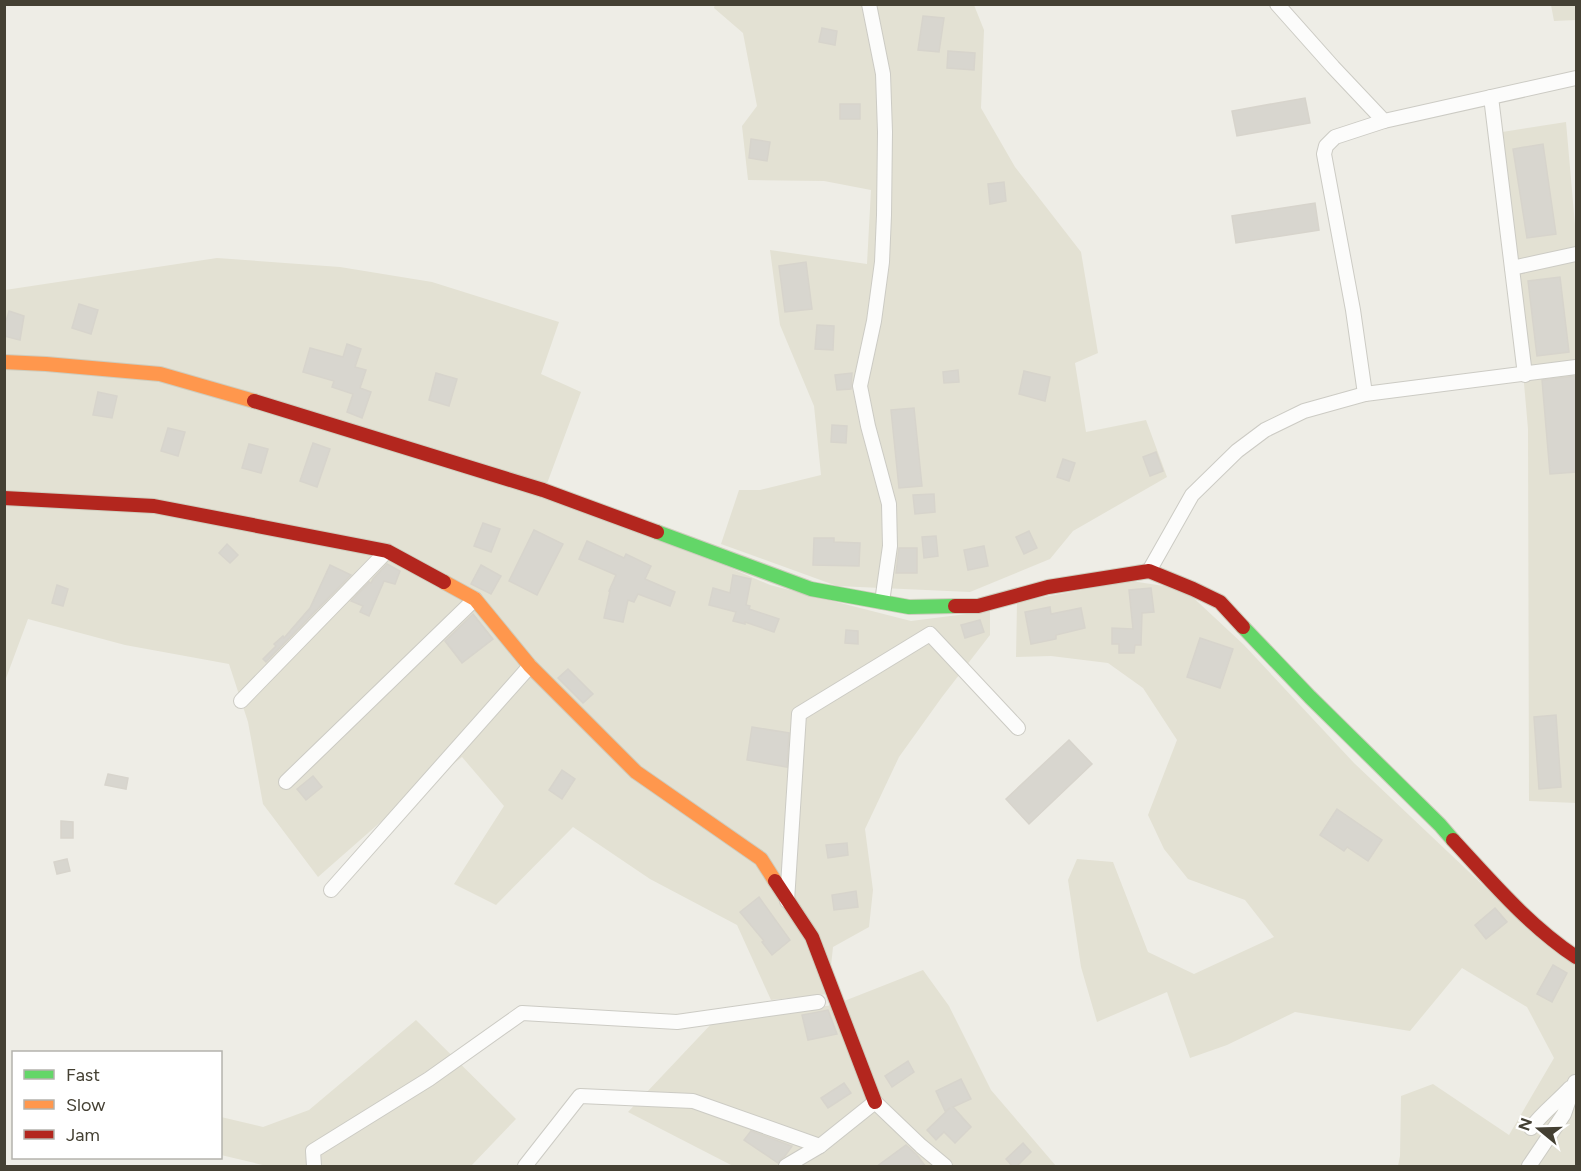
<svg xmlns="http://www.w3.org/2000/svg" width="1581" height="1171" font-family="Figtree,sans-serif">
	<rect width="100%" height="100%" fill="#eeede6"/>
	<g fill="#e3e1d3">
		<polygon points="715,4 974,5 984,30 981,108 1015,167 1081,252 1098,353 1075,363 1086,432 1146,420 1167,477 1073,531 1050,559 970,592 837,586 721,544 739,490 760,490 821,475 814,406 780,325 770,250 867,264 871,190 824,181 748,180 742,126 757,106 743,33 714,8"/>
		<polygon points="1551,5 1576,5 1576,20 1554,21"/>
		<polygon points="1566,122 1575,225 1576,225 1576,803 1529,801 1528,429 1502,132"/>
		<polygon points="217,258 340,267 432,282 559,322 541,374 581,392 542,497 728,567 770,585 911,621 990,611 990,635 942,697 899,757 865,829 873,890 869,927 833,947 828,994 771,1000 737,925 650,879 573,827 496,905 454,884 504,806 462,757 392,812 318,877 263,804 248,722 229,664 125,645 28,619 5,681 5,290"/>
		<polygon points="1131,581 1184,589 1244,645 1354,763 1522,922 1576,961 1576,1166 1398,1166 1400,1156 1401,1096 1433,1084 1509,1135 1554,1058 1527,1007 1462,968 1410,1031 1295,1012 1227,1045 1190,1058 1167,992 1097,1022 1081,967 1068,880 1077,859 1113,862 1148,952 1194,974 1274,937 1245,900 1188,879 1164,849 1148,815 1177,740 1143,688 1108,663 1051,656 1016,657 1017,602"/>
		<polygon points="923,970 949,1006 991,1090 1056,1166 733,1166 628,1112 715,1020 834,1005"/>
		<polygon points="416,1020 516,1119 471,1166 267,1166 221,1155 221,1117 263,1127 309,1110"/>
	</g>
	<g fill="#d8d6cf" stroke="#d7d4cc" stroke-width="1.5">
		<polygon points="923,16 944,18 939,52 918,50"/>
		<polygon points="822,28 837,31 835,45 819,42"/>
		<polygon points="948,51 975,53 974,70 947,68"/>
		<polygon points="1305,98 1310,123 1237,136 1232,111"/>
		<rect x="840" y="104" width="20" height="15"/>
		<polygon points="751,139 770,142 767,161 749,158"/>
		<polygon points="1543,144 1556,234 1527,238 1513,149"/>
		<polygon points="1004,182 1006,201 990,204 988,184"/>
		<polygon points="1315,203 1319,230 1236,243 1232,216"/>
		<polygon points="806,262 812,309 785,312 779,266"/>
		<polygon points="1560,277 1569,352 1537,356 1528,281"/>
		<polygon points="79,304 98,310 91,334 72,328"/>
		<polygon points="9,311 24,316 20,340 4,336 4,328"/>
		<polygon points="817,325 834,326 833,350 815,349"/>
		<polygon points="347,344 361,349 355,367 366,370 360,388 371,392 362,418 347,412 353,394 332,387 334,381 303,372 310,348 343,357"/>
		<polygon points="958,370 959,382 944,383 943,372"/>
		<polygon points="1024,371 1050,377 1045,401 1019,394"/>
		<polygon points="436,373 457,379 449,406 429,400"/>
		<polygon points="852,373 851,389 837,390 835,375"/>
		<polygon points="1576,376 1576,472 1550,474 1542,380"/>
		<polygon points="98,392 117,396 112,418 93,415"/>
		<polygon points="914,408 922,486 899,488 891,410"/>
		<polygon points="832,425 847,426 846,443 831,442"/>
		<polygon points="168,428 185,432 178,456 161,451"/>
		<polygon points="313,443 330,449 317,487 300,481"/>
		<polygon points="249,444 268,449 261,473 242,468"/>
		<polygon points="1156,452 1163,471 1150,476 1143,457"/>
		<polygon points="1063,459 1075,463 1069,481 1057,477"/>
		<polygon points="934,494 935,512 915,514 913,495"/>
		<polygon points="483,523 500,529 491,552 474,546"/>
		<polygon points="534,530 563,544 537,595 509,581"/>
		<polygon points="1029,531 1037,548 1024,554 1016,537"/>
		<polygon points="936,536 938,556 924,558 922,537"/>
		<polygon points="814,538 834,538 834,542 860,543 859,566 813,565"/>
		<polygon points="587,541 624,558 626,554 651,566 645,579 675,592 670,606 638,594 634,602 628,600 623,622 604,618 610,591 609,591 616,575 579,559"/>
		<polygon points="227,544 238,555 230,563 219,553"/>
		<polygon points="984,546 988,566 968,570 964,550"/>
		<polygon points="899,548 917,548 917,573 896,573"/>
		<polygon points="387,564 400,571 395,584 384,581 369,616 360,612 363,606 351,601 369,582 371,583 373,579"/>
		<polygon points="330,565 351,575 266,662 263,659 276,646 274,644 283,636 284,638 310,608"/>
		<polygon points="481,565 501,576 491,594 471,584"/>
		<polygon points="733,575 751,579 746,605 750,606 749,609 779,619 774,632 745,622 745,624 733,621 736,612 709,605 713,588 730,593"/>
		<polygon points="57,585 68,589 63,606 52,603"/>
		<polygon points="1151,588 1154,612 1142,613 1141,645 1135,645 1134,653 1119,653 1119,644 1112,644 1112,628 1133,629 1129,590"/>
		<polygon points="1050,607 1051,614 1081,608 1085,628 1056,635 1056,639 1031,644 1025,612"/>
		<polygon points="473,614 493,639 462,663 445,641"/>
		<polygon points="980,620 984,632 965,638 961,625"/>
		<polygon points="846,630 858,631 858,644 845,643"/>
		<polygon points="1200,638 1233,649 1220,688 1187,677"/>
		<polygon points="568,669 593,694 583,703 558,678"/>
		<polygon points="1556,715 1561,787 1539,789 1534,717"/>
		<polygon points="752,727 789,733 787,767 747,760"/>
		<polygon points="1069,740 1092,764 1029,824 1006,799"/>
		<polygon points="562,770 575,779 562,799 549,790"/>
		<polygon points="108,774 128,778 126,789 105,785"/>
		<polygon points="313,776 322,787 306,800 297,789"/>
		<polygon points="1337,809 1382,840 1368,861 1347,847 1344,851 1320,835"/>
		<polygon points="61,821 73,822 73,838 61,838"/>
		<polygon points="847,843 848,855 828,858 826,845"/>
		<polygon points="67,859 70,871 57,874 54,862"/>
		<polygon points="856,891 858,907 834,910 832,895"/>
		<polygon points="759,897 790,940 772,955 762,942 764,941 740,912"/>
		<polygon points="1495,908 1507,922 1486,939 1475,925"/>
		<polygon points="1553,965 1567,973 1552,1002 1537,994"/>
		<polygon points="828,1010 837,1034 808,1040 802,1015"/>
		<polygon points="908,1061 914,1072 892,1087 885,1076"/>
		<polygon points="961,1079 971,1099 953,1107 971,1127 955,1143 944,1132 936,1140 927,1130 950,1108 945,1111 936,1091"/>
		<polygon points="844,1083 851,1093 828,1108 821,1098"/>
		<polygon points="751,1131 792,1146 785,1156 781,1159 778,1163 744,1140"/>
		<polygon points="1023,1143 1031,1152 1016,1167 1013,1167 1006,1159"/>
		<polygon points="906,1145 917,1155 926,1167 876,1167"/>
	</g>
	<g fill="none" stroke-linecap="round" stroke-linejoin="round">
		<defs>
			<g id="street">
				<polyline points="869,4 883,74 885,132 884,215 882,262 874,321 860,386 868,426 889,504 890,546 882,602"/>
				<polyline points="1277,4 1333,67 1384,121 1576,78"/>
				<polyline points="1491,97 1525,375"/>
				<polyline points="1512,268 1576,254"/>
				<polyline points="1365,394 1576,367"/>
				<polyline points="1149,571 1192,495 1237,451 1265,430 1304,411 1365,394 1353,310 1324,154 1326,146 1335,137 1384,121"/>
				<polyline points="241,701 387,551"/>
				<polyline points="286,782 475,599"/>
				<polyline points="331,890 530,666"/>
				<polyline points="787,901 799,714 930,634 1018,728"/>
				<path d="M1531,1128C1542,1113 1557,1102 1570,1088"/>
				<polyline points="314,1166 313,1151 429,1079 522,1013 677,1022 818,1002"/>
				<polyline points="525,1166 580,1096 693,1101 820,1146"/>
				<polyline points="786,1166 820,1146 875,1102 921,1146 945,1166"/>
				<polyline points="1529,1166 1564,1114 1575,1082"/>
			</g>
			<g id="fast">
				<polyline points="657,532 811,589 909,607 955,606"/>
				<polyline points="1243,627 1310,697 1440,825 1453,840"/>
			</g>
			<g id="slow">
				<polyline points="4,362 46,364 160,374 254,401"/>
				<polyline points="444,582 475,599 530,666 636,772 761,859 775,881"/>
			</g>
			<g id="jam">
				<polyline points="254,401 543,490 657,532"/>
				<polyline points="4,498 154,506 387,551 444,582"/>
				<polyline points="955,606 978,606 1048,587 1149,571 1193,589 1220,602 1243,627"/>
				<path d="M1453,840C1492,882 1528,925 1576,957"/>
				<polyline points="775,881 812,937 875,1102"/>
			</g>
		</defs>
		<use href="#street" stroke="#cccbc4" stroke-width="16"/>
		<use href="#fast" stroke="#ceccbd" stroke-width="16"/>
		<use href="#slow" stroke="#ceccbd" stroke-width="16"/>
		<use href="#jam" stroke="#ceccbd" stroke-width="16"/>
		<use href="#street" stroke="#fcfcfb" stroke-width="14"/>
		<use href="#fast" stroke="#63d668" stroke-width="14"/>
		<use href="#slow" stroke="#ff974d" stroke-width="14"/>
		<use href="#jam" stroke="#b3261e" stroke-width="14"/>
	</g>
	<rect width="1581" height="1171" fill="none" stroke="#444033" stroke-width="12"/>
	<rect x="12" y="1051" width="210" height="108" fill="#ffffff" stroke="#b4b3ad" stroke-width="1.5"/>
	<rect x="24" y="1070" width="30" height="9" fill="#63d668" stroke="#b4b3ad" stroke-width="1.5"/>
	<text x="66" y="1081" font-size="18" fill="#444033">Fast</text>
	<rect x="24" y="1100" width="30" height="9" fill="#ff974d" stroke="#b4b3ad" stroke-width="1.5"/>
	<text x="66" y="1111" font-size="18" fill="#444033">Slow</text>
	<rect x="24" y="1130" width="30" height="9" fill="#b3261e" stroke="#b4b3ad" stroke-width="1.5"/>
	<text x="66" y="1141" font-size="18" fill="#444033">Jam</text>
	<g transform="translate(1539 1129) rotate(289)" stroke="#ffffff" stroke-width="4.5" paint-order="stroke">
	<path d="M0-4.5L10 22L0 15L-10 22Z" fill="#444033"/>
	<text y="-9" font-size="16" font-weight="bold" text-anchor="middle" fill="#444033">N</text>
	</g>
</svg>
